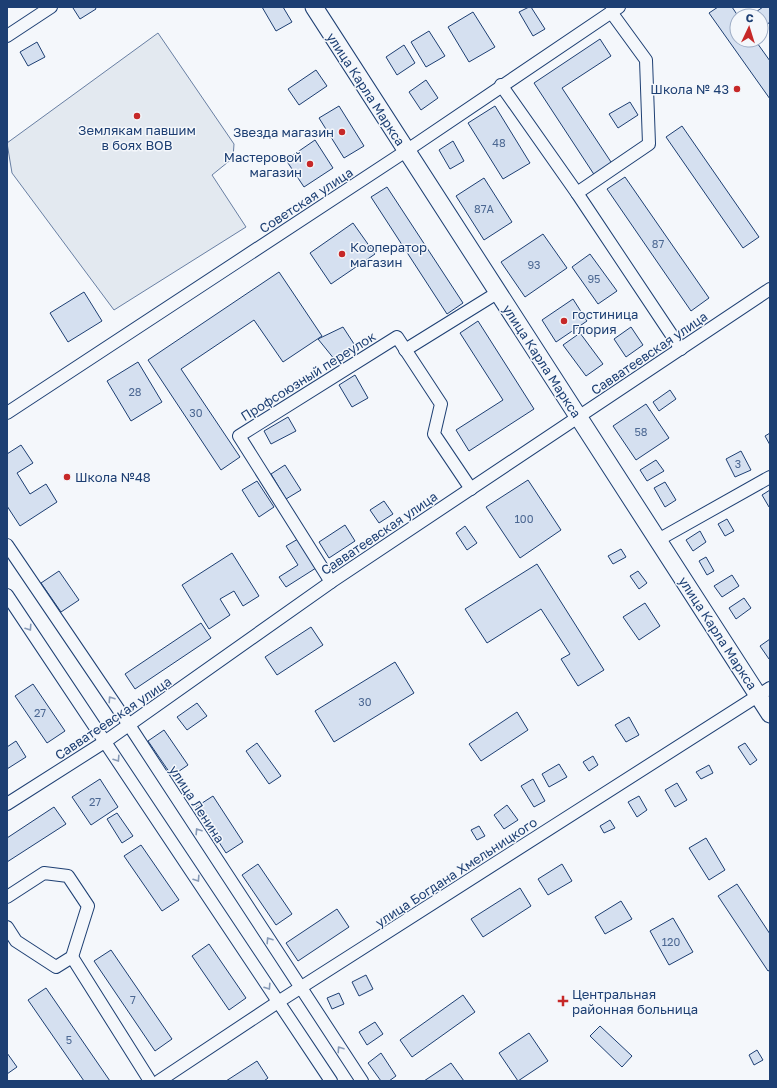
<svg xmlns="http://www.w3.org/2000/svg" width="777" height="1088" font-family="'Golos Text',sans-serif">
	<rect width="100%" height="100%" fill="#f4f7fb"/>
	<polygon fill="#e3e9f0" stroke="#687fa3" points="158,33 234,144 233,158 212,175 246,227 114,310 12,173 7,143"/>
	<g fill="#d5e0f0" stroke="#1d3f73">
		<polygon points="75,7 95,7 96,9 80,19 73,8"/>
		<polygon points="262,7 283,7 292,22 276,31"/>
		<polygon points="529,7 531,7 545,29 533,36 519,12"/>
		<polygon points="718,7 732,7 738,16 737,40 755,40 770,61 770,99 709,13"/>
		<polygon points="763,7 770,7 770,22 761,29 761,16 750,16"/>
		<polygon points="473,12 495,47 469,62 448,27"/>
		<polygon points="429,31 445,56 426,67 411,42"/>
		<polygon points="600,39 611,56 562,88 615,168 597,179 534,83"/>
		<polygon points="37,42 45,57 28,66 20,52"/>
		<polygon points="404,45 415,63 397,75 386,57"/>
		<polygon points="316,70 327,86 299,105 288,89"/>
		<polygon points="426,80 438,98 421,110 409,92"/>
		<polygon points="630,102 638,115 618,128 609,114"/>
		<polygon points="339,106 364,146 344,158 319,118"/>
		<polygon points="495,106 530,163 503,179 468,123"/>
		<polygon points="682,126 759,237 743,248 666,137"/>
		<polygon points="315,140 333,168 304,187 286,160"/>
		<polygon points="453,141 464,161 450,169 439,150"/>
		<polygon points="625,177 709,298 691,311 607,189"/>
		<polygon points="484,178 512,222 484,240 456,196"/>
		<polygon points="387,187 463,303 447,314 371,197"/>
		<polygon points="353,223 375,254 331,284 310,253"/>
		<polygon points="543,234 567,268 525,297 501,262"/>
		<polygon points="590,254 617,291 598,304 572,267"/>
		<polygon points="279,272 322,336 283,362 254,320 181,369 240,457 221,470 148,360"/>
		<polygon points="84,292 102,321 68,342 50,313"/>
		<polygon points="573,299 587,321 556,342 542,320"/>
		<polygon points="478,321 534,409 469,451 456,430 503,400 460,333"/>
		<polygon points="343,327 356,347 335,360 318,339"/>
		<polygon points="631,327 643,345 626,357 614,339"/>
		<polygon points="580,333 603,364 586,376 563,345"/>
		<polygon points="138,362 162,402 131,421 107,381"/>
		<polygon points="355,375 368,398 352,407 339,385"/>
		<polygon points="670,390 676,399 659,411 653,402"/>
		<polygon points="646,404 669,438 636,460 613,426"/>
		<polygon points="288,417 296,431 271,444 264,431"/>
		<polygon points="770,433 770,445 765,436"/>
		<polygon points="21,445 33,463 17,473 30,494 46,484 57,502 20,526 7,506 7,454"/>
		<polygon points="741,451 751,470 735,477 726,459"/>
		<polygon points="656,460 664,471 647,481 640,470"/>
		<polygon points="285,465 301,490 286,499 271,474"/>
		<polygon points="528,480 561,530 520,558 486,507"/>
		<polygon points="257,481 274,507 259,517 242,490"/>
		<polygon points="665,482 676,500 665,507 654,488"/>
		<polygon points="770,490 770,507 769,507 762,495"/>
		<polygon points="384,501 393,514 379,523 370,510"/>
		<polygon points="727,519 734,531 725,536 718,524"/>
		<polygon points="345,525 355,541 329,558 319,542"/>
		<polygon points="465,526 477,543 467,550 456,533"/>
		<polygon points="700,531 706,542 693,551 686,540"/>
		<polygon points="298,539 316,568 286,587 279,577 298,565 286,546"/>
		<polygon points="621,549 626,557 613,564 608,556"/>
		<polygon points="232,553 259,596 243,606 234,591 220,599 230,615 209,629 182,585"/>
		<polygon points="706,557 714,571 707,575 699,561"/>
		<polygon points="537,564 604,670 578,686 561,659 570,654 541,609 487,643 465,609"/>
		<polygon points="59,571 79,600 61,612 41,583"/>
		<polygon points="638,571 647,583 639,589 630,576"/>
		<polygon points="732,575 739,586 722,597 714,586"/>
		<polygon points="744,598 751,608 736,619 729,608"/>
		<polygon points="645,603 660,626 639,640 623,617"/>
		<polygon points="201,623 211,638 135,689 125,674"/>
		<polygon points="311,627 323,645 277,675 265,657"/>
		<polygon points="770,639 770,658 769,659 760,646"/>
		<polygon points="395,662 414,693 334,742 315,711"/>
		<polygon points="33,684 65,731 47,743 15,696"/>
		<polygon points="197,703 207,716 187,730 177,717"/>
		<polygon points="517,712 528,730 481,761 469,744"/>
		<polygon points="629,717 639,735 626,742 615,725"/>
		<polygon points="164,730 188,765 172,776 148,741"/>
		<polygon points="16,741 26,757 7,769 7,747"/>
		<polygon points="257,743 281,776 269,784 246,751"/>
		<polygon points="745,743 757,760 750,765 738,747"/>
		<polygon points="593,756 598,765 589,771 583,762"/>
		<polygon points="559,764 567,777 549,787 542,774"/>
		<polygon points="709,765 713,773 701,779 696,772"/>
		<polygon points="100,779 118,807 91,825 72,797"/>
		<polygon points="533,779 545,801 534,807 521,786"/>
		<polygon points="677,783 687,800 675,807 665,790"/>
		<polygon points="213,796 243,842 226,853 196,807"/>
		<polygon points="639,796 647,810 637,817 628,802"/>
		<polygon points="507,805 518,820 504,829 494,815"/>
		<polygon points="54,807 66,824 7,862 7,838"/>
		<polygon points="117,813 133,836 122,843 107,819"/>
		<polygon points="610,820 615,828 604,833 600,826"/>
		<polygon points="479,826 485,836 477,840 471,830"/>
		<polygon points="706,838 725,870 709,880 689,848"/>
		<polygon points="141,845 179,900 162,911 124,856"/>
		<polygon points="258,864 292,914 276,925 242,875"/>
		<polygon points="562,864 572,881 548,895 538,879"/>
		<polygon points="737,884 770,934 770,970 768,971 718,896"/>
		<polygon points="520,888 531,906 483,937 471,919"/>
		<polygon points="621,901 632,919 605,934 595,917"/>
		<polygon points="337,909 349,927 298,961 286,943"/>
		<polygon points="673,918 693,952 669,965 650,931"/>
		<polygon points="209,944 246,998 229,1010 192,956"/>
		<polygon points="111,950 172,1039 155,1051 94,961"/>
		<polygon points="366,975 373,989 359,996 352,982"/>
		<polygon points="46,988 110,1081 84,1081 28,1000"/>
		<polygon points="339,993 344,1004 332,1009 327,998"/>
		<polygon points="463,995 475,1012 412,1057 400,1040"/>
		<polygon points="375,1022 383,1034 367,1045 359,1032"/>
		<polygon points="600,1026 632,1056 622,1067 590,1036"/>
		<polygon points="529,1033 548,1061 518,1081 499,1053"/>
		<polygon points="757,1050 763,1060 754,1065 749,1055"/>
		<polygon points="7,1053 17,1067 7,1074"/>
		<polygon points="381,1053 396,1076 389,1081 381,1081 368,1063"/>
		<polygon points="257,1061 268,1078 264,1081 226,1081"/>
		<polygon points="451,1063 464,1081 424,1081"/>
	</g>
	<g fill="none" stroke-linecap="round" stroke-linejoin="round">
		<defs>
			<g id="minor">
				<polyline points="7,36 51,7"/>
				<polyline points="501,85 577,193 681,349"/>
				<polyline points="577,193 649,144 646,60 611,12"/>
				<polyline points="405,350 497,293"/>
				<polyline points="7,413 406,151 619,7"/>
				<polyline points="658,540 770,477"/>
				<polyline points="7,545 129,725 362,1081"/>
				<polyline points="331,582 239,436 397,337 441,404 434,434 471,489"/>
				<polyline points="7,595 331,1081"/>
				<polyline points="7,804 106,741 331,582 770,289"/>
				<polyline points="7,897 44,873 68,876 88,906 72,957 56,967 16,941 7,927"/>
				<polyline points="72,957 150,1081"/>
				<polyline points="159,1081 278,1002 770,688"/>
			</g>
			<polyline id="highway" points="314,7 770,714"/>
		</defs>
		<use href="#minor" stroke="#1d3f73" stroke-width="14"/>
		<use href="#highway" stroke="#1d3f73" stroke-width="19"/>
		<use href="#minor" stroke="#f4f7fb" stroke-width="12"/>
		<use href="#highway" stroke="#f4f7fb" stroke-width="17"/>
	</g>
	<defs><path id="oneway-chevron" d="M-2-3.5L2.5 0L-2 3.5" fill="none" stroke-width="1.6" stroke-linecap="round" stroke-linejoin="round"/></defs>
	<g stroke="#889bb7">
		<use href="#oneway-chevron" transform="translate(29 628) rotate(56)"/>
		<use href="#oneway-chevron" transform="translate(111 699) rotate(-124)"/>
		<use href="#oneway-chevron" transform="translate(117 759) rotate(57)"/>
		<use href="#oneway-chevron" transform="translate(198 831) rotate(-123)"/>
		<use href="#oneway-chevron" transform="translate(197 879) rotate(57)"/>
		<use href="#oneway-chevron" transform="translate(269 940) rotate(-123)"/>
		<use href="#oneway-chevron" transform="translate(268 987) rotate(57)"/>
		<use href="#oneway-chevron" transform="translate(340 1049) rotate(-124)"/>
	</g>
	<g fill="#c62828" stroke="#f4f7fb" stroke-width="1.5">
		<circle cx="737" cy="89" r="4"/>
		<circle cx="137" cy="116" r="4"/>
		<circle cx="342" cy="132" r="4"/>
		<circle cx="310" cy="164" r="4"/>
		<circle cx="342" cy="254" r="4"/>
		<circle cx="564" cy="321" r="4"/>
		<circle cx="67" cy="477" r="4"/>
		<path d="M561 995h4v4h4v4h-4v4h-4v-4h-4v-4h4z"/>
	</g>
	<g text-anchor="middle" stroke-width="3" stroke-linejoin="round" paint-order="stroke">
		<g font-size="11" fill="#4b6792">
			<text x="499" y="147">48</text>
			<text x="484" y="213">87А</text>
			<text x="658" y="248">87</text>
			<text x="534" y="269">93</text>
			<text x="594" y="283">95</text>
			<text x="135" y="396">28</text>
			<text x="196" y="417">30</text>
			<text x="641" y="436">58</text>
			<text x="738" y="468">3</text>
			<text x="524" y="523">100</text>
			<text x="365" y="706">30</text>
			<text x="40" y="717">27</text>
			<text x="95" y="806">27</text>
			<text x="671" y="946">120</text>
			<text x="133" y="1004">7</text>
			<text x="69" y="1044">5</text>
		</g>
		<g font-size="13" fill="#1d3f73" stroke="#f4f7fb">
			<text transform="translate(366 89) rotate(57)" y="5">улица Карла Маркса</text>
			<text transform="translate(306 200) rotate(-33)" y="5">Советская улица</text>
			<text transform="translate(649 353) rotate(-34)" y="5">Савватеевская улица</text>
			<text transform="translate(542 361) rotate(57)" y="5">улица Карла Маркса</text>
			<text transform="translate(308 376) rotate(-32)" y="5">Профсоюзный переулок</text>
			<text transform="translate(379 533) rotate(-34)" y="5">Савватеевская улица</text>
			<text transform="translate(718 633) rotate(57)" y="5">улица Карла Маркса</text>
			<text transform="translate(113 718) rotate(-34)" y="5">Савватеевская улица</text>
			<text transform="translate(197 804) rotate(57)" y="5">улица Ленина</text>
			<text transform="translate(456 872) rotate(-33)" y="5">улица Богдана Хмельницкого</text>
		</g>
		<g font-size="13" fill="#1d3f73" stroke="#f4f7fb" text-anchor="start">
			<text x="729" y="94" text-anchor="end">Школа № 43</text>
			<text x="137" y="135" text-anchor="middle">Землякам павшим<tspan x="137" dy="15">в боях ВОВ</tspan></text>
			<text x="334" y="137" text-anchor="end">Звезда магазин</text>
			<text x="302" y="162" text-anchor="end">Мастеровой<tspan x="302" dy="15">магазин</tspan></text>
			<text x="350" y="252">Кооператор<tspan x="350" dy="15">магазин</tspan></text>
			<text x="572" y="319">гостиница<tspan x="572" dy="15">Глория</tspan></text>
			<text x="75" y="482">Школа №48</text>
			<text x="572" y="999">Центральная<tspan x="572" dy="15">районная больница</tspan></text>
		</g>
	</g>
	<rect width="777" height="1088" fill="none" stroke="#1d3f73" stroke-width="16"/>
	<g transform="translate(749 28) rotate(4)"><circle r="19" fill="#f4f7fb" stroke="#9eadc5"/>
	<path d="M0-3L7 15L0 10L-7 15Z" fill="#c62828"/>
	<text y="-6" font-size="11" font-weight="bold" text-anchor="middle" fill="#1d3f73">С</text>
	</g>
</svg>
